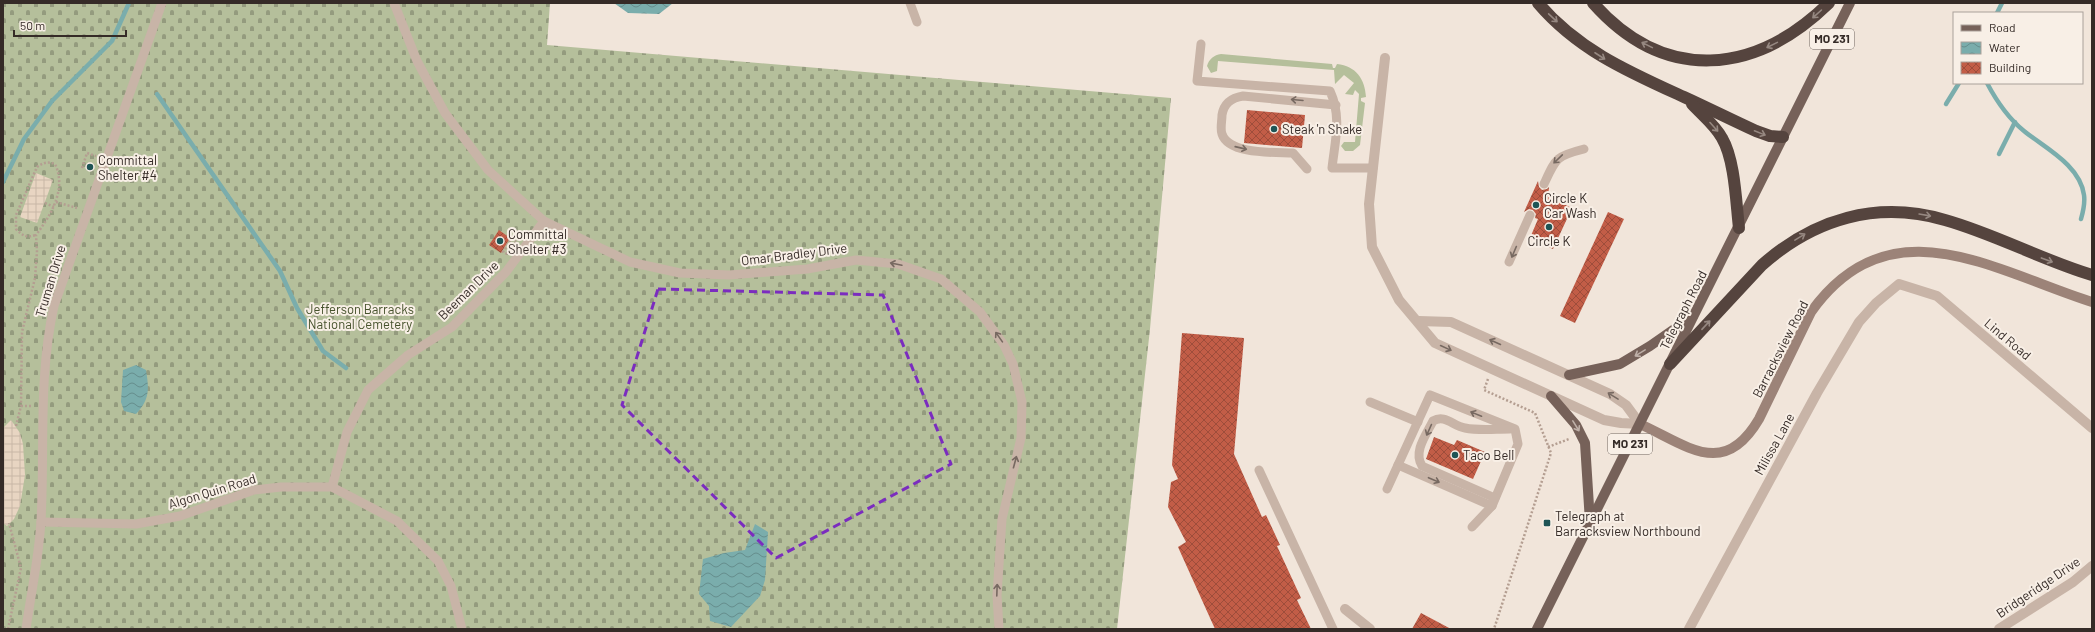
<svg xmlns="http://www.w3.org/2000/svg" width="2095" height="632" font-family="Barlow,sans-serif">
	<defs>
		<pattern id="cemetery-stones" width="16" height="16" patternUnits="userSpaceOnUse"><rect width="16" height="16" fill="#b5bf9b"/><path d="M2 7V4a2 2 0 0 1 4 0v3zM10 15v-3a2 2 0 0 1 4 0v3z" fill="#949b7e"/></pattern>
		<pattern id="plaza-grid" width="8" height="8" patternUnits="userSpaceOnUse"><rect width="8" height="8" fill="#e8d5c2"/><path d="M0 4h8M4 0v8" fill="none" stroke="#c8b7a7"/></pattern>
		<pattern id="water-waves" width="16" height="10" patternUnits="userSpaceOnUse"><rect width="16" height="10" fill="#7aadac"/><path d="M0 5q4-4 8 0t8 0" fill="none" stroke="#658d8c"/></pattern>
		<pattern id="building-cross-hatch" width="8" height="8" patternUnits="userSpaceOnUse"><rect width="8" height="8" fill="#c25d47"/><path d="M0 0l8 8M0 8l8-8" fill="none" stroke="#9e4d3b"/></pattern>
	</defs>
	<rect width="100%" height="100%" fill="#f1e5da"/>
	<path fill="#b5bf9b" d="M1221,54L1332,64L1333,68H1335L1337,64C1356,66 1365,79 1366,97L1361,98V101L1365,103L1360,145L1353,151H1345L1341,146L1344,142H1355L1359,94L1355,90L1353,95L1345,94L1354,83L1344,75L1335,84L1334,70L1218,61L1217,71L1211,73L1207,66C1209,59 1214,55 1221,54Z"/>
	<polygon fill="url(#cemetery-stones)" points="3,3 550,3 547,45 1171,98 1150,329 1117,629 3,629"/>
	<g fill="url(#plaza-grid)">
		<polygon points="36,173 53,180 37,223 20,217"/>
		<polygon points="11,420 20,433 23,444 25,475 20,506 14,519 7,526 3,523 3,428"/>
	</g>
	<g fill="url(#water-waves)">
		<polygon points="614,3 673,3 659,14 628,13"/>
		<path d="M136,365L146,370C149,389 150,399 136,414L124,411L121,402L123,370Z"/>
		<polygon points="755,524 768,532 765,580 760,596 731,627 710,621 709,606 699,594 703,559 724,553 745,550"/>
	</g>
	<g fill="none" stroke-linecap="round" stroke-linejoin="round">
		<g stroke="#7aadac" stroke-width="4.5">
			<polyline points="1997,13 2002,3"/>
			<path d="M1987,83C1997,102 2008,118 2024,131C2045,148 2080,165 2084,195C2085,202 2083,212 2081,219"/>
			<polyline points="157,94 280,271 297,308 323,351 346,368"/>
			<polyline points="1946,104 1959,83"/>
			<polyline points="1999,154 2015,122"/>
			<polyline points="3,182 24,139 52,101 112,41 129,3"/>
		</g>
	</g>
	<g fill="url(#building-cross-hatch)">
		<polygon points="1247,110 1305,115 1302,148 1244,143"/>
		<polygon points="1538,181 1539,187 1542,190 1547,189 1549,187 1548,197 1572,208 1553,249 1530,238 1538,219 1535,218 1536,214 1533,210 1529,209 1524,212"/>
		<polygon points="1608,212 1624,219 1575,323 1560,316"/>
		<polygon points="499,230 510,238 501,253 489,245"/>
		<polygon points="1182,333 1244,338 1234,454 1262,517 1266,515 1280,545 1277,546 1301,598 1297,600 1311,629 1215,629 1178,547 1186,542 1168,507 1171,482 1178,479 1172,465"/>
		<polygon points="1434,437 1454,445 1457,440 1485,452 1473,479 1426,459"/>
		<polygon points="1421,613 1451,629 1412,629"/>
	</g>
	<g fill="none" stroke-linecap="round" stroke-linejoin="round">
		<g stroke="#b49e91" stroke-width="2.5" stroke-dasharray="2 2" stroke-linecap="butt">
			<polyline points="1812,35 1814,47"/>
			<polyline points="82,168 87,153 96,156"/>
			<polyline points="56,202 77,208"/>
			<polyline points="45,203 54,207"/>
			<polyline points="507,254 503,252 511,239 516,242"/>
			<polyline points="1488,379 1484,390 1535,413 1551,453 1494,629"/>
			<polyline points="21,406 33,406"/>
			<path d="M16,426L21,406L22,332L35,278L37,251L36,235C51,215 67,189 55,164C47,161 43,163 37,167L16,215V229C23,236 26,238 36,235"/>
			<polyline points="1548,447 1569,439"/>
			<polyline points="8,629 21,568 9,523"/>
		</g>
		<g stroke="#c8b4a7" stroke-width="9">
			<polyline points="394,3 417,61 445,113 488,170 544,221 630,262 680,273 729,275 807,269 856,260 898,264 941,279 980,312 1004,345 1013,364 1022,402 1021,438 1002,519 997,595 999,629"/>
			<polyline points="910,3 917,22"/>
			<path d="M1201,44L1197,81L1330,91C1342,117 1335,141 1332,168H1373"/>
			<path d="M1307,169L1293,153C1275,152 1229,155 1222,134C1220,129 1222,121 1222,115C1224,103 1231,98 1243,96L1336,105"/>
			<path d="M1544,184C1556,158 1556,156 1584,149"/>
			<polyline points="1509,262 1530,215"/>
			<polyline points="1370,402 1418,422"/>
			<polyline points="1398,465 1492,506"/>
			<polyline points="1259,470 1333,629"/>
			<polyline points="332,487 347,432 368,390 408,355 452,327 506,272 544,221"/>
			<polyline points="1387,489 1430,395 1515,429 1518,444 1492,506 1472,527"/>
			<path d="M1495,498L1422,466C1413,452 1426,435 1433,421C1445,414 1453,426 1465,428C1479,431 1495,429 1510,429"/>
			<polyline points="41,522 136,524 180,516 254,490 281,487 332,487 397,521 438,561 451,586 462,629"/>
			<path d="M26,629C31,593 39,557 41,521C45,449 38,377 54,306L162,3"/>
		</g>
		<g stroke="#c8b4a7" stroke-width="10">
			<polyline points="1385,58 1369,204 1372,247 1399,300 1435,343 1604,420 1621,423 1640,424"/>
			<polyline points="1419,321 1451,322 1610,394 1626,405 1640,424"/>
			<polyline points="1345,609 1370,629"/>
			<polyline points="1689,629 1817,393 1859,322 1876,303 1899,284 1937,296 2092,428"/>
			<polyline points="1999,629 2073,582 2092,566"/>
		</g>
		<path stroke="#9c8378" stroke-width="10" d="M1640,424C1688,446 1724,479 1759,419L1811,312C1890,202 1992,270 2092,302"/>
		<g stroke="#766159" stroke-width="10">
			<polyline points="1569,375 1620,364 1650,346 1693,316"/>
			<polyline points="1551,396 1576,425 1585,443 1590,522"/>
			<polyline points="1537,629 1850,3"/>
		</g>
		<g stroke="#55443e" stroke-width="12">
			<path d="M1538,3C1578,50 1629,72 1684,97C1708,108 1732,120 1756,131L1770,136L1783,137"/>
			<path d="M1593,3C1665,84 1755,75 1829,3"/>
			<path d="M1692,104C1702,115 1715,125 1722,138C1735,160 1736,203 1739,228"/>
			<path d="M1670,364L1762,265C1814,219 1877,200 1945,220C1995,234 2042,260 2092,275"/>
		</g>
	</g>
	<defs><path id="oneway-shaft" d="M-6 0H5M1.5-3L5.5 0L1.5 3" fill="none" stroke-width="1.6" stroke-linecap="round" stroke-linejoin="round"/></defs>
	<g stroke="#968881">
		<use href="#oneway-shaft" transform="translate(1817 14) rotate(138)"/>
		<use href="#oneway-shaft" transform="translate(1553 18) rotate(43)"/>
		<use href="#oneway-shaft" transform="translate(1647 45) rotate(-154)"/>
		<use href="#oneway-shaft" transform="translate(1772 45) rotate(154)"/>
		<use href="#oneway-shaft" transform="translate(1600 56) rotate(33)"/>
		<use href="#oneway-shaft" transform="translate(1714 127) rotate(48)"/>
		<use href="#oneway-shaft" transform="translate(1760 133) rotate(22)"/>
		<use href="#oneway-shaft" transform="translate(1925 215) rotate(10)"/>
		<use href="#oneway-shaft" transform="translate(1800 237) rotate(-31)"/>
		<use href="#oneway-shaft" transform="translate(2047 260) rotate(20)"/>
		<use href="#oneway-shaft" transform="translate(1706 325) rotate(-47)"/>
	</g>
	<g stroke="#776961">
		<use href="#oneway-shaft" transform="translate(1297 100) rotate(-175)"/>
		<use href="#oneway-shaft" transform="translate(1241 148) rotate(13)"/>
		<use href="#oneway-shaft" transform="translate(1558 159) rotate(136)"/>
		<use href="#oneway-shaft" transform="translate(1514 252) rotate(113)"/>
		<use href="#oneway-shaft" transform="translate(896 264) rotate(-168)"/>
		<use href="#oneway-shaft" transform="translate(999 337) rotate(-125)"/>
		<use href="#oneway-shaft" transform="translate(1495 342) rotate(-156)"/>
		<use href="#oneway-shaft" transform="translate(1446 348) rotate(25)"/>
		<use href="#oneway-shaft" transform="translate(1613 396) rotate(-148)"/>
		<use href="#oneway-shaft" transform="translate(1476 414) rotate(-158)"/>
		<use href="#oneway-shaft" transform="translate(1429 430) rotate(114)"/>
		<use href="#oneway-shaft" transform="translate(1015 462) rotate(-75)"/>
		<use href="#oneway-shaft" transform="translate(1434 480) rotate(23)"/>
		<use href="#oneway-shaft" transform="translate(997 590) rotate(-88)"/>
	</g>
	<g stroke="#beafa7">
		<use href="#oneway-shaft" transform="translate(1640 353) rotate(149)"/>
		<use href="#oneway-shaft" transform="translate(1576 426) rotate(58)"/>
	</g>
	<path fill="none" stroke="#7b2cbf" stroke-width="3" stroke-dasharray="8 5" stroke-linejoin="round" d="M658,289L883,295L951,464L776,558L622,405Z"/>
	<g fill="#1e5455" stroke="#f8efe6" stroke-width="1.5">
		<circle cx="1274" cy="129" r="4"/>
		<circle cx="90" cy="167" r="4"/>
		<circle cx="1536" cy="205" r="4"/>
		<circle cx="1549" cy="227" r="4"/>
		<circle cx="500" cy="241" r="4"/>
		<circle cx="1455" cy="455" r="4"/>
		<rect x="1543" y="519" width="8" height="8" rx="2"/>
	</g>
	<g text-anchor="middle" stroke-width="4" stroke-linejoin="round" paint-order="stroke">
		<g fill="#f8efe6" stroke="#706660" stroke-width="1">
			<rect x="1810" y="29" width="44" height="20" rx="3"/>
			<rect x="1608" y="434" width="44" height="20" rx="3"/>
		</g>
		<g font-size="12" font-weight="bold" fill="#352b27">
			<text x="1832" y="43">MO 231</text>
			<text x="1630" y="448">MO 231</text>
		</g>
		<g font-size="13" fill="#352b27" stroke="#f8efe6" text-anchor="start">
			<text x="1282" y="134">Steak 'n Shake</text>
			<text x="98" y="165">Committal<tspan x="98" dy="15">Shelter #4</tspan></text>
			<text x="1544" y="203">Circle K<tspan x="1544" dy="15">Car Wash</tspan></text>
			<text x="508" y="239">Committal<tspan x="508" dy="15">Shelter #3</tspan></text>
			<text x="1549" y="246" text-anchor="middle">Circle K</text>
			<text x="1463" y="460">Taco Bell</text>
			<text x="1555" y="521">Telegraph at<tspan x="1555" dy="15">Barracksview Northbound</tspan></text>
		</g>
		<g font-size="13" fill="#352b27" stroke="#f8efe6">
			<text transform="translate(794 254) rotate(-7)" y="5">Omar Bradley Drive</text>
			<text transform="translate(50 281) rotate(-73)" y="5">Truman Drive</text>
			<text transform="translate(468 290) rotate(-44)" y="5">Beeman Drive</text>
			<text transform="translate(1683 310) rotate(-63)" y="5">Telegraph Road</text>
			<text transform="translate(2008 339) rotate(40)" y="5">Lind Road</text>
			<text transform="translate(1780 349) rotate(-63)" y="5">Barracksview Road</text>
			<text transform="translate(1774 444) rotate(-61)" y="5">Milissa Lane</text>
			<text transform="translate(212 491) rotate(-17)" y="5">Algon Quin Road</text>
			<text transform="translate(2038 587) rotate(-34)" y="5">Bridgeridge Drive</text>
		</g>
		<g font-size="13" fill="#46522c" stroke="#f8efe6">
			<text x="360" y="314">Jefferson Barracks<tspan x="360" dy="15">National Cemetery</tspan></text>
		</g>
	</g>
	<rect width="2095" height="632" fill="none" stroke="#352b27" stroke-width="8"/>
	<rect x="1953" y="12" width="130" height="72" fill="#f8efe6" stroke="#aaa19a"/>
	<rect x="1961" y="25" width="20" height="6" fill="#766159" stroke="#aaa19a"/>
	<text x="1989" y="32" font-size="12" fill="#352b27">Road</text>
	<rect x="1961" y="42" width="20" height="12" fill="url(#water-waves)" stroke="#aaa19a"/>
	<text x="1989" y="52" font-size="12" fill="#352b27">Water</text>
	<rect x="1961" y="62" width="20" height="12" fill="url(#building-cross-hatch)" stroke="#aaa19a"/>
	<text x="1989" y="72" font-size="12" fill="#352b27">Building</text>
	<path d="M14 30v6h112v-6" fill="none" stroke="#352b27" stroke-width="2"/>
	<text x="20" y="30" font-size="12" fill="#352b27" stroke="#f8efe6" stroke-width="3" paint-order="stroke">50 m</text>
</svg>
